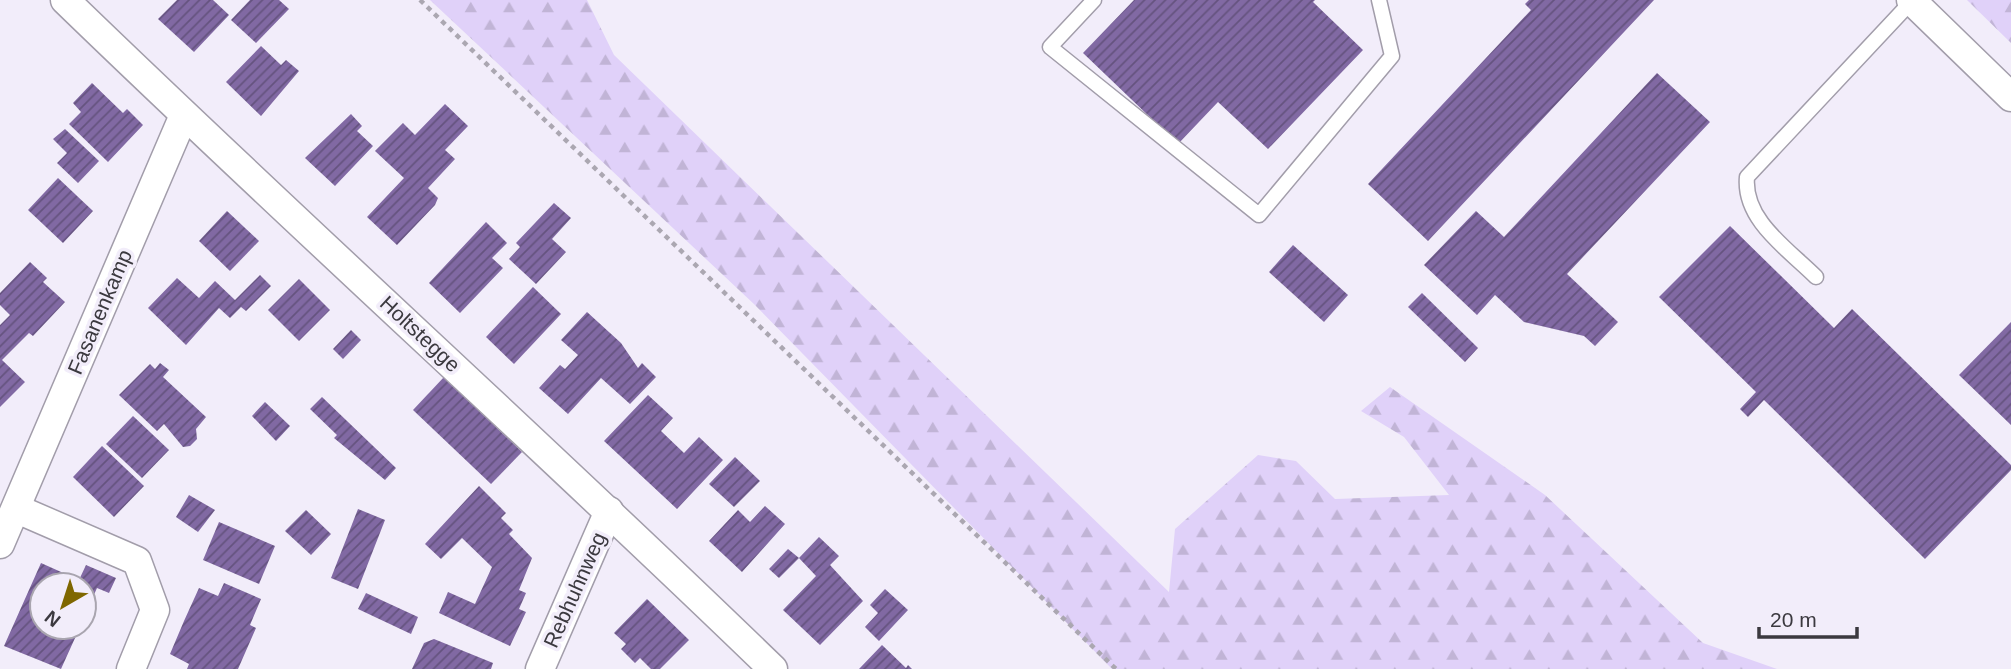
<svg xmlns="http://www.w3.org/2000/svg" width="2011" height="669" font-family="Arial,sans-serif">
	<defs>
		<pattern id="forest-firs" width="22" height="20" patternUnits="userSpaceOnUse" patternTransform="scale(1.75)"><rect width="22" height="20" fill="#e0d1f9"/><path d="M5 1l3.5 6h-7zM16 11l3.5 6h-7z" fill="#c1b4d6"/></pattern>
		<pattern id="building-hatch" width="6" height="6" patternUnits="userSpaceOnUse" patternTransform="scale(1.75)"><rect width="6" height="6" fill="#8169a3"/><path d="M-1 1l2-2M0 6l6-6M5 7l2-2" fill="none" stroke="#65537f"/></pattern>
	</defs>
	<rect width="100%" height="100%" fill="#f2edfa"/>
	<g fill="url(#forest-firs)">
		<polygon points="430,0 587,0 614,55 1169,592 1175,529 1258,455 1296,461 1335,499 1449,495 1404,437 1361,411 1390,387 1545,495 1703,643 1777,669 1112,669 755,305"/>
		<polygon points="1967,0 2011,0 2011,43"/>
	</g>
	<g fill="url(#building-hatch)">
		<polygon points="177,0 213,0 229,15 194,52 158,19"/>
		<polygon points="250,0 279,0 289,9 256,43 231,20"/>
		<polygon points="1134,0 1315,0 1313,2 1363,50 1268,149 1218,102 1178,144 1083,53"/>
		<polygon points="1529,0 1654,0 1428,241 1368,184 1531,10 1525,4"/>
		<polygon points="261,46 281,65 286,60 299,71 261,116 226,82"/>
		<polygon points="1657,73 1710,122 1567,274 1618,322 1595,346 1584,336 1524,322 1495,295 1477,315 1424,265 1476,211 1504,237"/>
		<polygon points="92,83 123,113 127,109 143,125 108,162 69,124 81,112 73,103"/>
		<polygon points="445,104 468,126 445,150 455,159 428,188 438,198 435,205 397,245 367,217 404,178 375,151 403,123 415,135"/>
		<polygon points="351,114 362,126 357,131 373,146 335,186 305,158"/>
		<polygon points="65,129 99,161 78,183 57,163 67,153 53,139"/>
		<polygon points="58,178 93,211 63,243 28,210"/>
		<polygon points="554,203 571,218 552,239 566,252 536,284 509,259 520,247 516,243"/>
		<polygon points="227,211 259,241 230,271 199,241"/>
		<polygon points="486,222 507,243 492,258 503,268 460,313 429,283"/>
		<polygon points="1730,226 1834,328 1852,309 2011,465 2011,470 1925,559 1764,400 1748,417 1740,409 1756,392 1659,297"/>
		<polygon points="1293,245 1348,295 1324,322 1269,272"/>
		<polygon points="30,262 47,278 43,282 65,302 33,336 29,333 2,360 25,382 0,407 0,325 10,315 0,305 0,293"/>
		<polygon points="260,275 271,286 246,311 241,307 230,318 219,308 186,345 148,308 177,278 199,298 215,281 235,300"/>
		<polygon points="299,279 330,310 299,341 268,310"/>
		<polygon points="533,287 561,314 514,364 486,337"/>
		<polygon points="1422,293 1478,348 1465,362 1408,307"/>
		<polygon points="587,312 621,343 638,368 642,363 656,377 630,404 601,378 568,414 539,388 560,365 565,369 578,355 561,340"/>
		<polygon points="2011,322 2011,425 1959,375"/>
		<polygon points="351,330 361,340 343,359 333,349"/>
		<polygon points="160,363 169,370 163,377 206,417 196,429 197,439 190,446 183,447 164,424 157,431 119,395 150,364 155,369"/>
		<polygon points="444,377 522,452 491,484 413,410"/>
		<polygon points="648,395 673,418 661,431 684,453 699,437 723,460 677,509 604,441"/>
		<polygon points="322,397 396,468 385,480 334,438 337,435 310,409"/>
		<polygon points="265,402 290,426 276,441 252,416"/>
		<polygon points="133,416 169,450 142,478 106,444"/>
		<polygon points="102,446 144,486 114,517 73,477"/>
		<polygon points="735,457 760,481 734,507 709,484"/>
		<polygon points="479,486 506,513 501,518 513,530 509,534 532,558 519,590 526,593 519,609 526,612 510,646 439,613 448,592 475,604 492,567 462,538 441,559 425,544"/>
		<polygon points="189,495 215,510 198,532 176,517"/>
		<polygon points="765,506 785,524 742,572 709,541 738,510 750,522"/>
		<polygon points="358,509 385,520 358,589 331,578"/>
		<polygon points="306,510 331,534 311,555 285,531"/>
		<polygon points="219,522 275,546 259,584 203,560"/>
		<polygon points="819,537 839,556 830,565 863,601 820,645 783,610 816,576 799,558"/>
		<polygon points="788,549 799,558 779,578 769,569"/>
		<polygon points="41,563 79,580 86,565 116,578 109,593 97,588 84,617 84,585 42,585 42,627 80,627 61,669 4,646"/>
		<polygon points="224,583 261,599 250,625 256,628 238,669 187,669 189,664 170,654 184,621 199,588 218,596"/>
		<polygon points="885,589 908,610 879,641 865,627 878,613 870,605"/>
		<polygon points="366,593 418,617 411,634 358,609"/>
		<polygon points="647,599 689,640 660,669 651,669 640,658 635,663 621,649 626,644 614,633"/>
		<polygon points="434,639 493,663 491,669 412,669 424,643"/>
		<polygon points="882,645 906,668 908,665 912,669 859,669"/>
	</g>
	<g fill="none" stroke-linecap="round" stroke-linejoin="round">
		<defs>
			<g id="service">
				<polyline points="1094,0 1050,47 1259,215 1392,56 1379,0"/>
				<path d="M1816,277C1788,249 1743,220 1747,177L1912,1"/>
			</g>
			<g id="minor">
				<path d="M65,0C298,226 540,443 773,669"/>
				<polyline points="1911,0 2011,97"/>
				<polyline points="17,509 137,561 155,610 131,669"/>
				<polyline points="0,544 184,115"/>
				<polyline points="540,669 609,511"/>
			</g>
		</defs>
		<use href="#service" stroke="#a29daa" stroke-width="17"/>
		<use href="#minor" stroke="#a29daa" stroke-width="31"/>
		<polyline stroke="#aba7b1" stroke-width="4.5" stroke-dasharray="5 5" stroke-linecap="butt" points="420,0 1116,669"/>
		<use href="#service" stroke="#fff" stroke-width="14"/>
		<use href="#minor" stroke="#fff" stroke-width="28"/>
	</g>
	<g text-anchor="middle" stroke-width="7" stroke-linejoin="round" paint-order="stroke">
		<g font-size="21" fill="#3b393f" stroke="#f2edfa">
			<text transform="translate(100 312) rotate(-67)" y="7">Fasanenkamp</text>
			<text transform="translate(420 334) rotate(43)" y="7">Holtstegge</text>
			<text transform="translate(575 590) rotate(-66)" y="7">Rebhuhnweg</text>
		</g>
	</g>
	<g transform="translate(63 606) rotate(219)"><circle r="33" fill="#f2edfa" stroke="#a9a5af" stroke-width="2"/>
	<path d="M0-5L12 26L0 18L-12 26Z" fill="#7f6700"/>
	<text y="-10" font-size="19" font-weight="bold" text-anchor="middle" fill="#3b393f">N</text>
	</g>
	<path d="M1759 627v10h98v-10" fill="none" stroke="#3b393f" stroke-width="3.5"/>
	<text x="1770" y="627" font-size="21" fill="#3b393f" stroke="#f2edfa" stroke-width="5" paint-order="stroke">20 m</text>
</svg>
